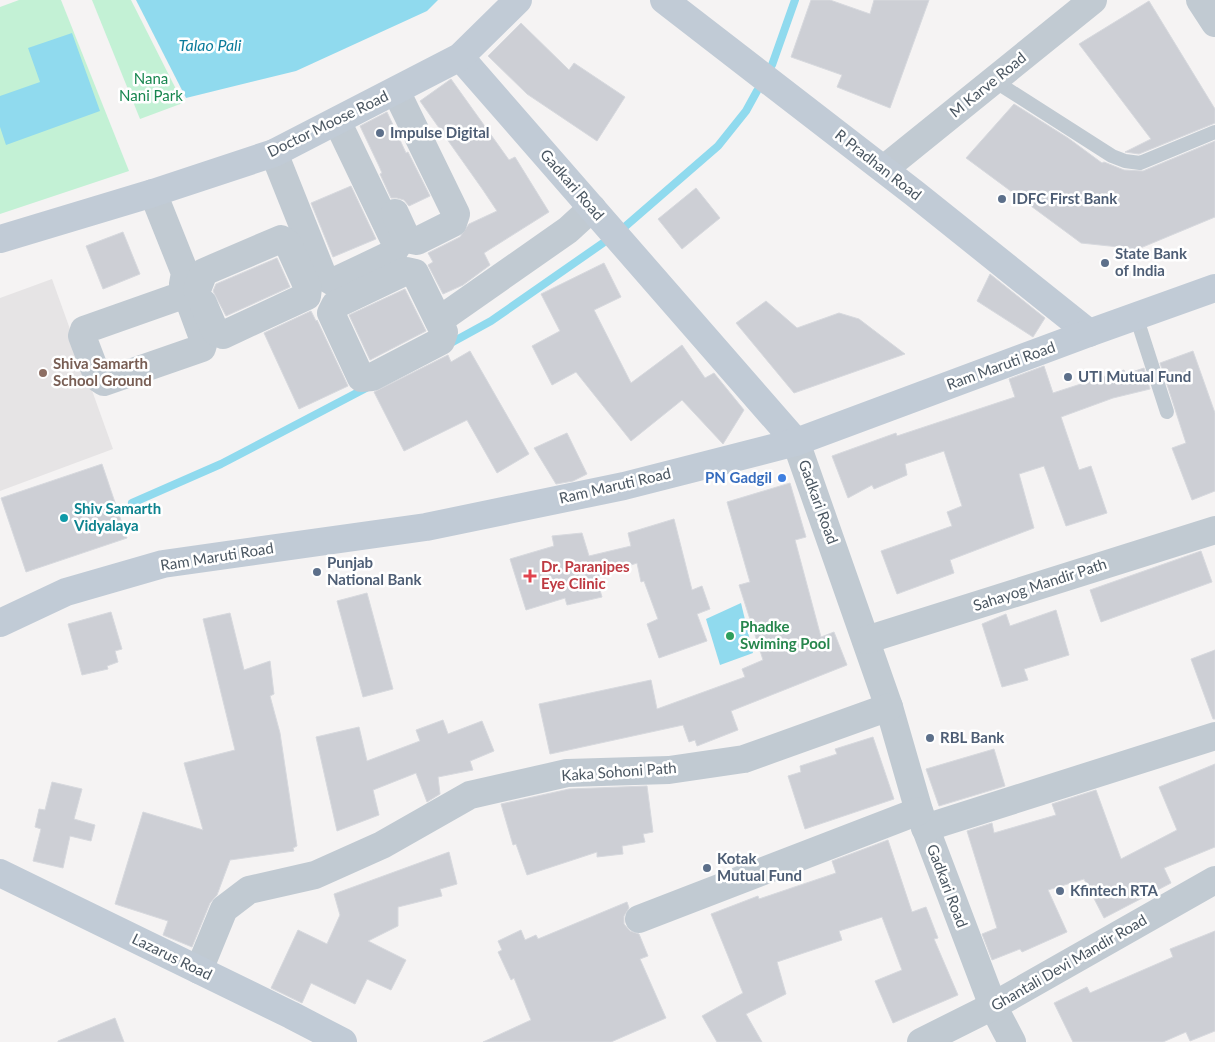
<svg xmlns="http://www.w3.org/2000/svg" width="1215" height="1042" font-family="Lato,sans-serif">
	<rect width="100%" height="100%" fill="#f5f3f3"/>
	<polygon fill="#e6e4e5" points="52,279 113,449 0,491 0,298"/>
	<g fill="#c3f1d5">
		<polygon points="19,0 61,0 129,171 0,214 0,7"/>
		<polygon points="92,0 131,0 183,103 140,119"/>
	</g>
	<g fill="#90daee">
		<polygon points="136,0 438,0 427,11 296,71 186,98"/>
		<polygon points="72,33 100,111 6,145 0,127 0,96 40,82 28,48"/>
		<polygon points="741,603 753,653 720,665 706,619"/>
	</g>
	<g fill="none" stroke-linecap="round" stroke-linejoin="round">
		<g stroke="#90daee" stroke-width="8">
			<polyline points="772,65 795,0"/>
			<polyline points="620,231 718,146 746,111 757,91"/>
			<polyline points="449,344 491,321 603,243"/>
			<polyline points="132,503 221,464 368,387"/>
		</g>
	</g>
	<g fill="#cdcfd5" stroke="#d7d9de">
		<polygon points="811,0 830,0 870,14 874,0 929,0 890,108 837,87 842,75 791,57"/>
		<polygon points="1149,1 1215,109 1215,123 1139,154 1125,152 1151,139 1079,44"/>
		<polygon points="521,23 569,70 574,63 625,97 597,141 527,94 488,56"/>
		<polygon points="451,79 509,160 515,157 549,212 484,253 490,265 463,285 443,294 428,265 433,262 428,253 460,237 469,224 497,211 483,190 420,101"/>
		<polygon points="1014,104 1068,138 1102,163 1104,162 1124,170 1143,171 1215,141 1215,217 1138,249 1081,243 966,158"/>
		<polygon points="387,112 406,153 408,152 430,196 409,206 404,200 397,198 391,198 380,174 382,173 379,166 360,126"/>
		<polygon points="351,186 376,239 333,257 311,203"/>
		<polygon points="696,188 720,218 682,249 658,219"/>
		<polygon points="123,232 140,274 103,289 86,246"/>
		<polygon points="277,258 290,287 226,316 213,291 216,284"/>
		<polygon points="604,263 621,297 594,310 631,383 682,345 705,378 714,373 744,410 723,444 682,400 631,441 576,372 552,385 532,346 560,331 541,294"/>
		<polygon points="990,274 1045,318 1033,337 977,301"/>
		<polygon points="405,289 426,331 370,360 349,315"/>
		<polygon points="766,301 797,328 839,313 859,319 905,354 794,393 736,323"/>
		<polygon points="311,311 316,321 317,320 348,386 299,409 264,333"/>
		<polygon points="470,351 529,454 497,473 467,420 404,451 374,392 448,355 451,362"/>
		<polygon points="1193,351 1215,413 1215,491 1192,500 1172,448 1186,443 1160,363"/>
		<polygon points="1044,366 1053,393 1124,370 1126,374 1144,368 1150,389 1113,398 1061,417 1079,470 1091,466 1107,513 1066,526 1044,466 1019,474 1034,528 950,560 954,573 897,594 881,551 952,526 947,512 962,506 944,451 905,464 907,475 874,489 872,485 848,498 832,456 896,433 897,436 1015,397 1009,379"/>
		<polygon points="567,433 587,474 573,481 556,484 534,448"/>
		<polygon points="102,464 127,538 26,572 1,498"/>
		<polygon points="790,483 806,537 795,540 821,637 834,632 847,665 731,711 738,730 697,746 695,740 689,742 683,725 550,754 539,704 651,680 657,709 745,677 742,669 763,660 739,585 750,582 727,502"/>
		<polygon points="674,519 692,590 702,586 710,609 697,614 707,641 659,658 647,624 658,619 644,581 641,582 637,563 596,577 602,597 567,605 565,598 526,610 510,559 554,546 552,536 582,533 589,556 631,546 628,533"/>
		<polygon points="1201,551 1212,582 1101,622 1090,590"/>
		<polygon points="367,593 393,689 363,697 337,601"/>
		<polygon points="1056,610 1069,655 1024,669 1028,680 1002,687 982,624 1006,614 1010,626"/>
		<polygon points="111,612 122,649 115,651 118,662 107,666 108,669 82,675 68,624"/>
		<polygon points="230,613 244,670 270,661 274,694 270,696 280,733 297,846 293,848 294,851 230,860 217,895 210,903 192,947 163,935 168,921 115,904 143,812 203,830 184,763 235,750 203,619"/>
		<polygon points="1215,650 1215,719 1213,719 1191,659"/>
		<polygon points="443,720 448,734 482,721 494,751 470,761 473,770 438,777 440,794 427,802 416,773 373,790 379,815 337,831 316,737 359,727 367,761 420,741 416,730"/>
		<polygon points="873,737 894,799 805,829 788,776 801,772 800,766 837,754 835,749"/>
		<polygon points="994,749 1005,786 939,806 926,769"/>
		<polygon points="1215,764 1215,847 1164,868 1171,883 1104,918 1084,879 1048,890 1067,932 1022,952 1020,949 992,960 982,934 997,928 967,831 992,823 994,833 1056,815 1052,804 1096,790 1121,859 1177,830 1159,787"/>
		<polygon points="52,782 82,789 74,819 95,825 91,841 70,836 63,868 33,861 41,829 35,827 39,809 45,810"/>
		<polygon points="647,786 653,832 643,834 645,842 622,846 623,854 597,857 597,852 527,875 516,844 513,845 501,804 569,789"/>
		<polygon points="888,840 912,912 926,907 938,938 934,939 958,995 893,1023 875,981 902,970 882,917 839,931 842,940 777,962 786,994 746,1014 762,1042 717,1042 702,1016 743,993 711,914 758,896 759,899 836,873 832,861"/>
		<polygon points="449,852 457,884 440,889 442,896 398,907 398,926 368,941 406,960 391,990 367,979 355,1004 311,983 302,1003 271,988 298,930 327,944 340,915 334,894"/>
		<polygon points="627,902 629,908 624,916 624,924 630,931 639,934 648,956 640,959 666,1018 611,1042 483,1042 531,1020 514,978 511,980 498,952 502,950 498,941 521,930 525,940 536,935 538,939"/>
		<polygon points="1215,931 1215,1031 1190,1041 1186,1032 1163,1042 1073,1042 1054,1003 1087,987 1090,993 1173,957 1170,949"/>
		<polygon points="115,1018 124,1042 58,1042 58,1041"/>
	</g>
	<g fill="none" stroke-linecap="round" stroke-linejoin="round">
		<g stroke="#c1cad2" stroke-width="14">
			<polyline points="1004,87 1112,156 1125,161 1140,163 1215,132"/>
			<polyline points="1136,316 1167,412"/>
		</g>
		<g stroke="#c1cad2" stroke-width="28">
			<polyline points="1200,0 1215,23"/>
			<polyline points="274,153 323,276 333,282 392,254 397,246 337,121"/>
			<polyline points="884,169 1093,0"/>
			<polyline points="153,193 185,273 183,284 204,341 202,348 104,382 98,378 82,336 84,330 186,294"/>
			<polyline points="395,213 407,239 417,241 453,223 456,214 396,91"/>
			<polyline points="197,290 204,272 281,239 288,244 308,288 307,296 223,335 215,331 203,303"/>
			<polyline points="439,322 415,273 406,271 335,305 331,313 361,378 372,377 441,341 444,332 439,322 448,314 568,230 592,208"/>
			<polyline points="796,442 889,707 919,811 993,1006 1012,1042"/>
			<polyline points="866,640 1215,530"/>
			<polyline points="925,828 1215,736"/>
			<polyline points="639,919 919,811"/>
			<polyline points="199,970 224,909 249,890 315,875 382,845 470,795 567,773 669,770 744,759 889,707"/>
			<polyline points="921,1042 993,1006 1215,880"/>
		</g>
		<g stroke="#c1cbd6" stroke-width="28">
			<polyline points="664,0 914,193 1089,333"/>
			<polyline points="460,57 796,442"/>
			<polyline points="0,239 153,193 274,153 460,57 518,0"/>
			<polyline points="0,623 66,592 163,564 426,527 624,486 796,442 1089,333 1215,288"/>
			<polyline points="0,873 291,1015 343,1042"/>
		</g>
	</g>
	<g fill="#5c6f8a" stroke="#fff" stroke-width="2">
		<circle cx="380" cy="133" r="5"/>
		<circle cx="1002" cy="199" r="5"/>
		<circle cx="1105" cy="263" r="5"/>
		<circle cx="1068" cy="377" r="5"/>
		<circle cx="317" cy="572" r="5"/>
		<circle cx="930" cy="738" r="5"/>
		<circle cx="707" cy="868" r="5"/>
		<circle cx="1060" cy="891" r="5"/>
	</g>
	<circle fill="#8d6e63" stroke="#fff" stroke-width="2" cx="43" cy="373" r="5"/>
	<circle fill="#3f7fe0" stroke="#fff" stroke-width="2" cx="782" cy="478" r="5"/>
	<circle fill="#0f9aa8" stroke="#fff" stroke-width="2" cx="64" cy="518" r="5"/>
	<path fill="#e0444e" stroke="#fff" stroke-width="2" d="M527.5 568.5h5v5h5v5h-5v5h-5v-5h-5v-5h5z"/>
	<circle fill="#2e9e5b" stroke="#fff" stroke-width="2" cx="730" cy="636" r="5"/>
	<g text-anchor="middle" stroke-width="5" stroke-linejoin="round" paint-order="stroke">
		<g font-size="15" fill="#17864f" stroke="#fff">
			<text x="151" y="84">Nana<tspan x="151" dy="17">Nani Park</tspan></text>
		</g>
		<g font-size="15" fill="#4a5661" stroke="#fff">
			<text transform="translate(988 85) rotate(-39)" y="5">M Karve Road</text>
			<text transform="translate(328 124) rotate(-26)" y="5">Doctor Moose Road</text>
			<text transform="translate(878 165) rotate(38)" y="5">R Pradhan Road</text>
			<text transform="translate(572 185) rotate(49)" y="5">Gadkari Road</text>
			<text transform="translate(1001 366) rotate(-20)" y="5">Ram Maruti Road</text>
			<text transform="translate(615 486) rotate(-13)" y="5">Ram Maruti Road</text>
			<text transform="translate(818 502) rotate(70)" y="5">Gadkari Road</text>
			<text transform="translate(217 557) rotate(-9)" y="5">Ram Maruti Road</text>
			<text transform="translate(1040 585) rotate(-18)" y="5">Sahayog Mandir Path</text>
			<text transform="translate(619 772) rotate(-4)" y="5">Kaka Sohoni Path</text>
			<text transform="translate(947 886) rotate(69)" y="5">Gadkari Road</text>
			<text transform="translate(172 957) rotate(26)" y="5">Lazarus Road</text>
			<text transform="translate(1069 963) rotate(-30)" y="5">Ghantali Devi Mandir Road</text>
		</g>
		<g font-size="15" font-weight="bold" fill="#4e5e75" stroke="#fff" text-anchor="start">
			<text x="390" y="138">Impulse Digital</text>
			<text x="1012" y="204">IDFC First Bank</text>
			<text x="1115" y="259">State Bank<tspan x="1115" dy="17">of India</tspan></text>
			<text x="1078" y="382">UTI Mutual Fund</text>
			<text x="327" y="568">Punjab<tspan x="327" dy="17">National Bank</tspan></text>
			<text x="940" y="743">RBL Bank</text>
			<text x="717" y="864">Kotak<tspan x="717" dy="17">Mutual Fund</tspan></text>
			<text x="1070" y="896">Kfintech RTA</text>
		</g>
		<g font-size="15" font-weight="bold" fill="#785e54" stroke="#fff" text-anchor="start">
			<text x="53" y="369">Shiva Samarth<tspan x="53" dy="17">School Ground</tspan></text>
		</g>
		<g font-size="15" font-weight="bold" fill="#366cbe" stroke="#fff" text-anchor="end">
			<text x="772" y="483">PN Gadgil</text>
		</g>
		<g font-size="15" font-weight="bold" fill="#0d838f" stroke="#fff" text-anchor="start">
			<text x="74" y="514">Shiv Samarth<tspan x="74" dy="17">Vidyalaya</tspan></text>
		</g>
		<g font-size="15" font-weight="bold" fill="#be3a42" stroke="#fff" text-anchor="start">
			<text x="541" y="572">Dr. Paranjpes<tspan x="541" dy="17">Eye Clinic</tspan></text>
		</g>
		<g font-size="15" font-weight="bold" fill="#27864d" stroke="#fff" text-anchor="start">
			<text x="740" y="632">Phadke<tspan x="740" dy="17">Swiming Pool</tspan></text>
		</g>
		<g font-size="16" font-style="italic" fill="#0c7c9b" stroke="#fff">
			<text x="210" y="51">Talao Pali</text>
		</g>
	</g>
</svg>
